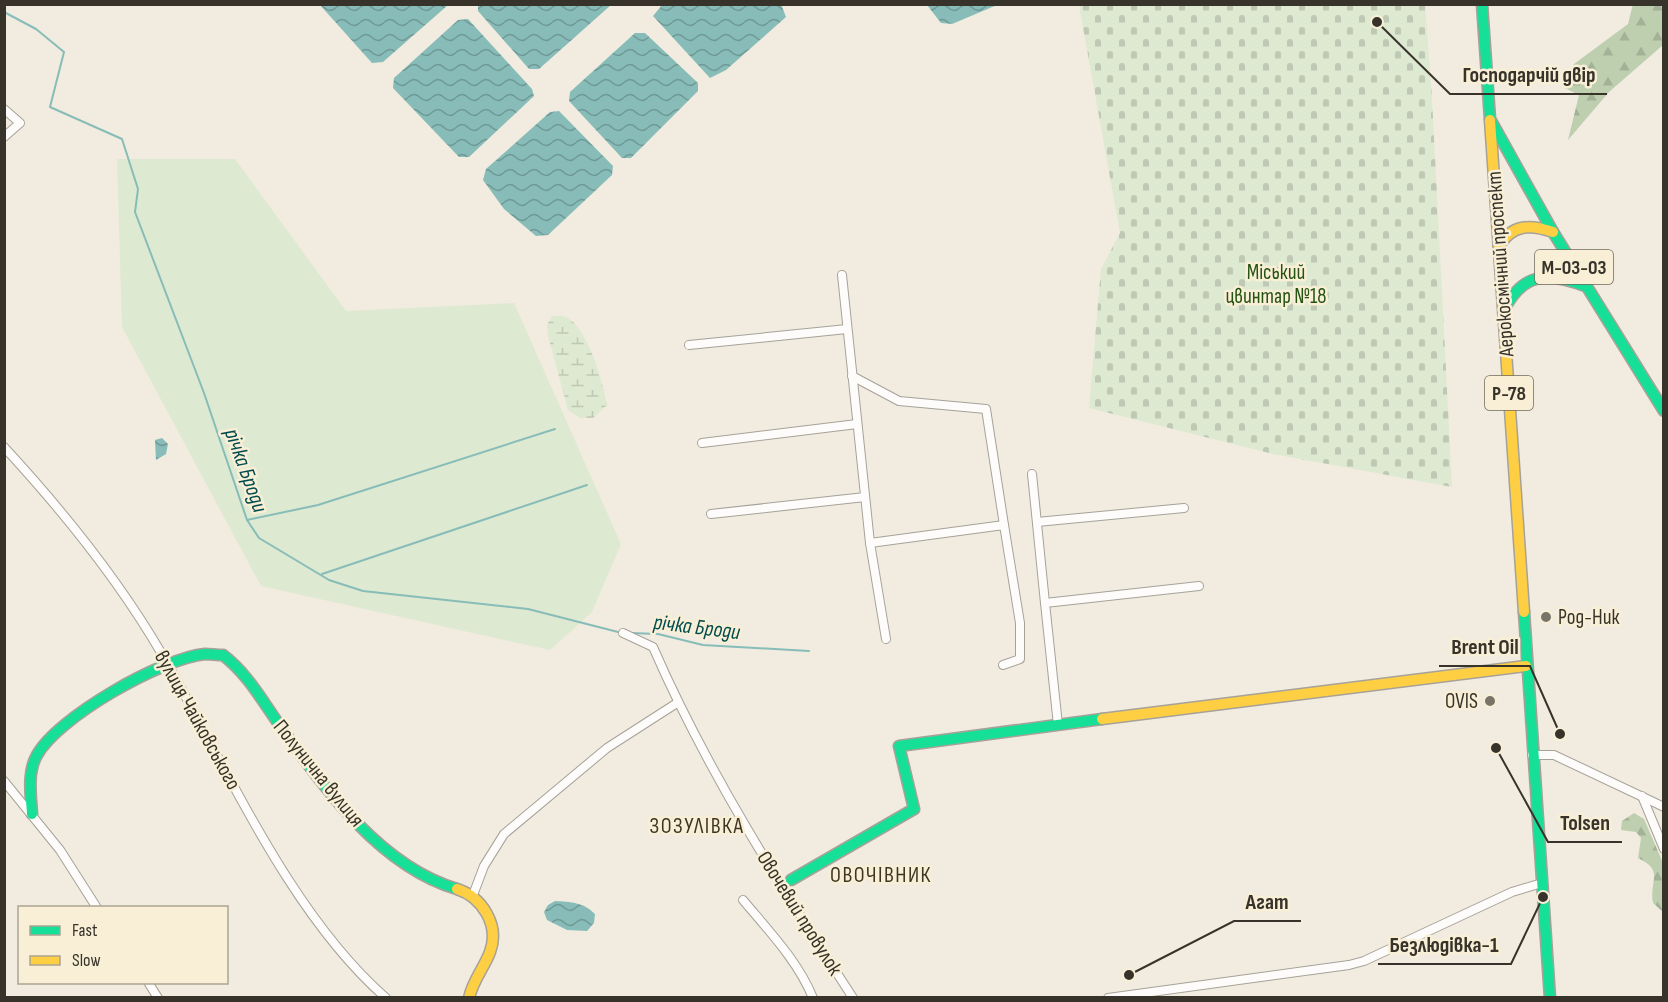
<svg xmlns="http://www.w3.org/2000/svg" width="1668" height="1002" font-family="'Sofia Sans Condensed',sans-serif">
	<defs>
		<pattern id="forest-firs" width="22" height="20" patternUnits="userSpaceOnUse" patternTransform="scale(1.5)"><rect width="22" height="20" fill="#bdcfaf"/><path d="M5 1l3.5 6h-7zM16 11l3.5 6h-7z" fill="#a3b297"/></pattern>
		<pattern id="wetland-marsh" width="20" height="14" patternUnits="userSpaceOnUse" patternTransform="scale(1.5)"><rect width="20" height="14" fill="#dee9d1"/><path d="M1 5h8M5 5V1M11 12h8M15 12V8" fill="none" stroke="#bfc8b4"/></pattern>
		<pattern id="cemetery-stones" width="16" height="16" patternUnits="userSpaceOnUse" patternTransform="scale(1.5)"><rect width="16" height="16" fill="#dee9d1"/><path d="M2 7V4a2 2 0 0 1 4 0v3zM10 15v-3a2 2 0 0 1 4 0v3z" fill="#bfc8b4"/></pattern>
		<pattern id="water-waves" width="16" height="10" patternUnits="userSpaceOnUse" patternTransform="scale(1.5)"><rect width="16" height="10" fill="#87bcb8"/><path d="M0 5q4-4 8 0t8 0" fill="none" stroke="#6f9996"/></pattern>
	</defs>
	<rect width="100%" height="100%" fill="#f1ecdf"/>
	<polygon fill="#dee9d1" points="117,159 235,159 346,311 514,303 621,544 592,612 550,650 261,586 122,327"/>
	<g fill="url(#forest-firs)">
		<polygon points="1633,4 1663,5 1663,45 1609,92 1568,140 1579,95 1563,87 1574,64 1628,24"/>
		<path d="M1634,813L1644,819L1663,863V912L1653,903C1649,880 1665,871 1638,858L1641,838L1636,832L1621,830L1622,821Z"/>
	</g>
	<path fill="url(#wetland-marsh)" d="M552,316C556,316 563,315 566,317C588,327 603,383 607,405L593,418H580L568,410L548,336L547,325Z"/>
	<polygon fill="url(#cemetery-stones)" points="1079,5 1425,5 1432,98 1452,487 1273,454 1089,408 1101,269 1120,233"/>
	<g fill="url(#water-waves)">
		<polygon points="781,4 786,17 726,70 710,78 653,16 662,5"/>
		<polygon points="320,5 448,5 383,62 372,63"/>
		<polygon points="478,5 478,4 611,5 539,69 529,69 478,11"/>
		<polygon points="927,5 997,5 952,24 941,23"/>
		<polygon points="468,19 532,89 534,96 469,157 459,157 393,88 394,78 458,20"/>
		<polygon points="635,33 645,33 698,83 698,91 631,158 622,158 569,101 570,92"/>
		<polygon points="559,111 613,166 612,175 548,235 536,236 504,209 483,180 486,169 550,112"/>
		<polygon points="162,438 168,444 166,454 156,460 155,440"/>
		<path d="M555,901C571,902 583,902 595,914L594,923L587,931L567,930L547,920L544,912L548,905Z"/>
	</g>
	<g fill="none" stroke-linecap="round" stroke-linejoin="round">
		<g stroke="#87bcb8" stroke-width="2">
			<polyline points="4,12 36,29 64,52 50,107 122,139 138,189 135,212 204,393 247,520 259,538 329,580 363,591 528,609 622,633"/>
			<polyline points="247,520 318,505 555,429"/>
			<polyline points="322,574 587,485"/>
			<polyline points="631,633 658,634 703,645 809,651"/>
		</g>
		<defs>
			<g id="street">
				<polyline points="4,109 20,123 4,137"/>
				<polyline points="842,275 870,543"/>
				<polyline points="689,345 847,329"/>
				<polyline points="852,376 899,401 986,409 1004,525"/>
				<polyline points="702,443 857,424"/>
				<path d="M4,447C64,512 119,580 163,656C227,767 289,913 386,998"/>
				<polyline points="1032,474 1045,603"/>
				<polyline points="711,514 865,497"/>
				<polyline points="1037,522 1184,508"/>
				<path d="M623,633L653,647C707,771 780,885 853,998"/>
				<polyline points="886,639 870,543 1004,525 1020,623 1020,659 1003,665"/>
				<polyline points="1058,725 1045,603 1199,586"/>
				<polyline points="1532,755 1554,755 1664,807"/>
				<polyline points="4,781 60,850 97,908"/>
				<polyline points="1642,796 1664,849"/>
				<polyline points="473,895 484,866 504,834 607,748 677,703"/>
				<path d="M743,900C768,930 798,961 813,998"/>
				<polyline points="148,982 158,998"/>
				<polyline points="1108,998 1349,965 1364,961 1512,892 1542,883"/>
			</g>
			<g id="fast">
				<polyline points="1482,4 1490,119 1553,232 1664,411"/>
				<path d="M1504,310C1523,272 1548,272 1585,286"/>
				<polyline points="1524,612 1550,998"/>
				<path d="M32,814C31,796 27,772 37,755C58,717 162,658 205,654C210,654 217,655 223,655C249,675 264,704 283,730C326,791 382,867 457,889"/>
				<polyline points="791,880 914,809 899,746 1102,719"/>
			</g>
			<g id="slow">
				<polyline points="1490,120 1524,612"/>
				<path d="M1499,246C1512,224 1531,224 1553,232"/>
				<polyline points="1102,719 1526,666"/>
				<path d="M457,889C482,897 500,925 490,952C484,968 473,980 469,998"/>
			</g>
		</defs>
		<use href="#street" stroke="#a6a299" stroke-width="10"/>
		<use href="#fast" stroke="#a6a299" stroke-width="13"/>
		<use href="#slow" stroke="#a6a299" stroke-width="13"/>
		<use href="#street" stroke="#fdfcfa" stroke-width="8"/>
		<use href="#fast" stroke="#16e098" stroke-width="10"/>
		<use href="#slow" stroke="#ffcf43" stroke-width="10"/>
	</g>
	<g fill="#787469" stroke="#f9efd7" stroke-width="2">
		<circle cx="1546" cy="617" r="6"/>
		<circle cx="1490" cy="701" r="6"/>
	</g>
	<g text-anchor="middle" stroke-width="5" stroke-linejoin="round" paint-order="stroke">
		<g fill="#f9efd7" stroke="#716b5e" stroke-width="1.5">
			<rect x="1535" y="250" width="78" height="34" rx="4.5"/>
			<rect x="1485" y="376" width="48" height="34" rx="4.5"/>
		</g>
		<g font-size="20" font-weight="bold" fill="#37332a">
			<text x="1574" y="274">М-03-03</text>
			<text x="1509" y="400">Р-78</text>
		</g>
		<g font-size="21" fill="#37332a" stroke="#f9efd7">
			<text transform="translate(1500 264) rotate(-94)" y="7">Аерокосмічний проспект</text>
			<text transform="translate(198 720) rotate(61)" y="7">вулиця Чайковського</text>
			<text transform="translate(319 773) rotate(51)" y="7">Полунична вулиця</text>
			<text transform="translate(800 913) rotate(58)" y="7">Овочевий провулок</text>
		</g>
		<g font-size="21" fill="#245312" stroke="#f9efd7">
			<text x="1276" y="279">Міський<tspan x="1276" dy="24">цвинтар №18</tspan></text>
		</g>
		<g font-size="21" fill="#37332a" stroke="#f9efd7" text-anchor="start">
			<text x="1558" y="624">Род-Ник</text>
			<text x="1478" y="708" text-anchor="end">OVIS</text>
		</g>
		<g font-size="22" font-style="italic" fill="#004c4d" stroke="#f9efd7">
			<text transform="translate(247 470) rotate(70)" y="8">річка Броди</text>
			<text transform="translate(697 626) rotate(7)" y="8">річка Броди</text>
		</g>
		<g font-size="22" letter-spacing="1.5" fill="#3e3623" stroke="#f9efd7">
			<text x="697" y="833">ЗОЗУЛІВКА</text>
			<text x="881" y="882">ОВОЧІВНИК</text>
		</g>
	</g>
	<path fill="none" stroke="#37332a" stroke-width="2" d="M1377 22L1450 94H1607M1560 734L1530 666H1439M1496 748L1548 842H1622M1129 975L1234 921H1301M1543 897L1511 964H1378"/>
	<g fill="#37332a" stroke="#f9efd7" stroke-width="2">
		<circle cx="1377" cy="22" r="6"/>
		<circle cx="1560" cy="734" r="6"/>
		<circle cx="1496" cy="748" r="6"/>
		<circle cx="1129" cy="975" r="6"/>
		<circle cx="1543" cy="897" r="6"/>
	</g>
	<g font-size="22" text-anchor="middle" font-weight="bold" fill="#37332a" stroke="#f9efd7" stroke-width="5" stroke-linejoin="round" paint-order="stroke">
		<text x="1529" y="82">Господарчій двір</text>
		<text x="1485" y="654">Brent Oil</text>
		<text x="1585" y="830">Tolsen</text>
		<text x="1267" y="909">Агат</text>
		<text x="1444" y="952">Безлюдівка-1</text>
	</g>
	<rect width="1668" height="1002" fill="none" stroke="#37332a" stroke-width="12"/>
	<rect x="18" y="906" width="210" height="78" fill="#f9efd7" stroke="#aba492" stroke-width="1.5"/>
	<rect x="30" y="926" width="30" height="9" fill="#16e098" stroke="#aba492" stroke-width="1.5"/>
	<text x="72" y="936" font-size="18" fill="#37332a">Fast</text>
	<rect x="30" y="956" width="30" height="9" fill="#ffcf43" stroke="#aba492" stroke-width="1.5"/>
	<text x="72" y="966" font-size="18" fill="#37332a">Slow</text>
</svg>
